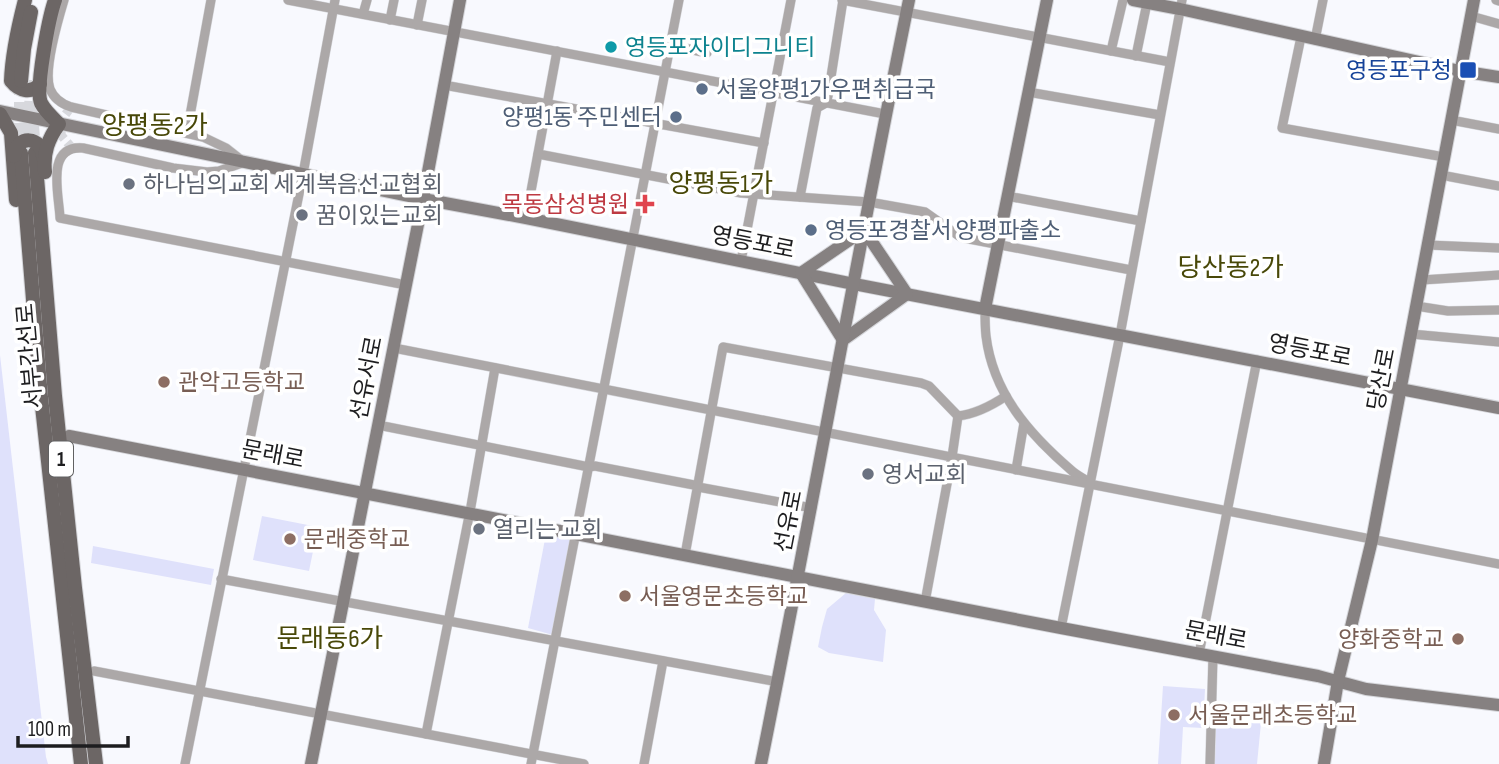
<svg xmlns="http://www.w3.org/2000/svg" width="1499" height="764" font-family="'Sofia Sans Condensed','Noto Sans KR',sans-serif">
	<rect width="100%" height="100%" fill="#f8f9fe"/>
	<g fill="#dfe1fb">
		<polygon points="0,355 46,757 48,764 0,764"/>
		<polygon points="262,516 318,527 309,571 253,560"/>
		<polygon points="546,534 572,539 553,635 528,628"/>
		<polygon points="93,546 214,569 211,585 91,563"/>
		<polygon points="846,593 875,599 874,610 886,630 883,662 829,653 818,647 822,627 827,609"/>
		<polygon points="1163,686 1205,689 1203,728 1183,727 1181,764 1158,764"/>
		<polygon points="1216,714 1261,723 1257,764 1215,764"/>
	</g>
	<g fill="none" stroke-linecap="round" stroke-linejoin="round">
		<polyline stroke="#d7d8dd" stroke-width="9" stroke-dasharray="9 4.5" stroke-linecap="butt" points="71,107 62,119 61,135 72,148"/>
		<g stroke="#d7d8dd" stroke-width="14" stroke-dasharray="14 7" stroke-linecap="butt">
			<polyline points="32,80 31,113 34,151"/>
			<polyline points="21,81 21,153"/>
		</g>
		<defs>
			<g id="street">
				<path d="M64,0C58,20 43,70 50,89C54,99 62,104 71,107L203,137L226,148L240,159"/>
				<polyline points="288,0 885,114"/>
				<polyline points="842,0 1170,62"/>
				<polyline points="1496,0 1499,1"/>
				<polyline points="363,14 367,0"/>
				<polyline points="1471,16 1499,24"/>
				<polyline points="390,20 394,0"/>
				<polyline points="417,25 422,0"/>
				<polyline points="1301,37 1282,128 1444,157"/>
				<polyline points="1315,40 1323,0"/>
				<polyline points="670,45 707,53"/>
				<polyline points="1111,51 1123,0"/>
				<polyline points="1136,56 1147,3"/>
				<polyline points="444,85 764,143"/>
				<polyline points="1028,92 1160,115"/>
				<polyline points="1451,120 1499,129"/>
				<polyline points="187,132 211,0"/>
				<polyline points="538,154 741,193 869,202 925,212 959,236 964,238 1131,270"/>
				<path d="M242,163L219,171L207,172L173,168L83,148C45,145 59,194 60,218L406,285"/>
				<polyline points="1441,175 1499,186"/>
				<polyline points="1007,196 1141,221"/>
				<polyline points="800,197 817,108 826,103 828,96 843,0"/>
				<polyline points="526,218 557,51"/>
				<polyline points="1428,245 1499,248"/>
				<polyline points="741,261 791,0"/>
				<polyline points="1422,280 1499,275"/>
				<polyline points="1416,306 1448,311 1499,310"/>
				<path d="M985,309C985,318 985,327 986,336C993,393 1029,434 1071,470C1076,475 1083,478 1089,482"/>
				<polyline points="1411,334 1499,342"/>
				<polyline points="394,348 1499,564"/>
				<path d="M958,416C976,414 991,406 1006,396"/>
				<polyline points="378,425 589,467 595,466 694,485 698,487 812,508"/>
				<polyline points="1016,470 1024,423"/>
				<polyline points="685,555 723,347 921,383 929,386 958,416"/>
				<polyline points="221,579 778,682"/>
				<polyline points="925,602 952,457 958,416"/>
				<polyline points="1061,628 1120,335 1182,0"/>
				<polyline points="1199,654 1257,360"/>
				<polyline points="94,671 584,764"/>
				<polyline points="426,734 471,506 495,368"/>
				<polyline points="185,764 303,174 335,0"/>
				<polyline points="531,764 679,0"/>
				<polyline points="644,764 663,661"/>
				<polyline points="1210,764 1213,656"/>
			</g>
			<g id="secondary">
				<polyline points="1133,0 1180,9 1460,71 1499,77"/>
				<polyline points="0,111 423,199 526,218 854,284 1499,408"/>
				<polygon points="864,230 907,294 843,340 801,273"/>
				<polyline points="985,309 1047,0"/>
				<polyline points="69,436 1061,628 1318,676 1366,689 1499,705"/>
				<polyline points="311,764 423,199 460,0"/>
				<path d="M761,764C812,510 857,254 909,0"/>
				<polyline points="1324,764 1338,681 1372,540 1474,0"/>
			</g>
			<g id="primary">
				<path d="M25,0C18,27 12,53 11,81C19,91 31,94 40,84"/>
				<polyline points="21,81 24,49 31,12"/>
				<polyline points="0,114 11,133 16,200"/>
				<polyline points="21,153 41,397 81,764"/>
				<polyline points="35,153 55,396 75,588 96,764"/>
				<path d="M14,156C17,134 42,136 43,157"/>
				<path d="M45,172C43,153 48,139 59,124C53,118 45,111 41,103C35,89 49,17 55,0"/>
			</g>
		</defs>
		<use href="#street" stroke="#d5d6da" stroke-width="10"/>
		<use href="#secondary" stroke="#d5d6da" stroke-width="14"/>
		<use href="#primary" stroke="#d5d6da" stroke-width="16"/>
		<use href="#street" stroke="#aca8a8" stroke-width="9"/>
		<use href="#secondary" stroke="#868181" stroke-width="12"/>
		<use href="#primary" stroke="#6c6665" stroke-width="14"/>
	</g>
	<circle fill="#0f9aa8" stroke="#fff" stroke-width="2.5" cx="611" cy="47" r="7"/>
	<rect fill="#1a4fb4" stroke="#fff" stroke-width="2.5" x="1459" y="61" width="18" height="18" rx="3.5"/>
	<g fill="#5c6f8a" stroke="#fff" stroke-width="2.5">
		<circle cx="702" cy="89" r="7"/>
		<circle cx="676" cy="117" r="7"/>
		<circle cx="811" cy="230" r="7"/>
	</g>
	<g fill="#6b7280" stroke="#fff" stroke-width="2.5">
		<circle cx="129" cy="184" r="7"/>
		<circle cx="302" cy="215" r="7"/>
		<circle cx="868" cy="474" r="7"/>
		<circle cx="479" cy="529" r="7"/>
	</g>
	<path fill="#e0444e" stroke="#fff" stroke-width="2.5" d="M641.5 193.5h7v7h7v7h-7v7h-7v-7h-7v-7h7z"/>
	<g fill="#8d6e63" stroke="#fff" stroke-width="2.5">
		<circle cx="164" cy="382" r="7"/>
		<circle cx="290" cy="539" r="7"/>
		<circle cx="625" cy="596" r="7"/>
		<circle cx="1458" cy="639" r="7"/>
		<circle cx="1174" cy="715" r="7"/>
	</g>
	<g text-anchor="middle" stroke-width="7" stroke-linejoin="round" paint-order="stroke">
		<rect fill="#fff" stroke="#616162" stroke-width="2" x="49" y="441.5" width="24" height="35" rx="5"/>
		<g font-size="21" font-weight="bold" fill="#1d1d1f">
			<text x="61" y="466">1</text>
		</g>
		<g font-size="23" fill="#0d838f" stroke="#fff" text-anchor="start">
			<text x="625" y="55">영등포자이디그니티</text>
		</g>
		<g font-size="23" fill="#164399" stroke="#fff" text-anchor="end">
			<text x="1452" y="78">영등포구청</text>
		</g>
		<g font-size="23" fill="#4e5e75" stroke="#fff" text-anchor="start">
			<text x="716" y="97">서울양평1가우편취급국</text>
			<text x="662" y="125" text-anchor="end">양평1동 주민센터</text>
			<text x="825" y="238">영등포경찰서 양평파출소</text>
		</g>
		<g font-size="23" fill="#5b616d" stroke="#fff" text-anchor="start">
			<text x="143" y="192">하나님의교회 세계복음선교협회</text>
			<text x="316" y="223">꿈이있는교회</text>
			<text x="882" y="482">영서교회</text>
			<text x="493" y="537">열리는 교회</text>
		</g>
		<g font-size="23" fill="#be3a42" stroke="#fff" text-anchor="end">
			<text x="629" y="212">목동삼성병원</text>
		</g>
		<g font-size="23" fill="#1d1d1f" stroke="#fff">
			<text transform="translate(753 242) rotate(11)" y="8">영등포로</text>
			<text transform="translate(1310 350) rotate(11)" y="8">영등포로</text>
			<text transform="translate(29 356) rotate(-95)" y="8">서부간선로</text>
			<text transform="translate(366 378) rotate(-79)" y="8">선유서로</text>
			<text transform="translate(1381 379) rotate(-79)" y="8">당산로</text>
			<text transform="translate(273 454) rotate(11)" y="8">문래로</text>
			<text transform="translate(788 521) rotate(-79)" y="8">선유로</text>
			<text transform="translate(1216 635) rotate(11)" y="8">문래로</text>
		</g>
		<g font-size="23" fill="#785e54" stroke="#fff" text-anchor="start">
			<text x="178" y="390">관악고등학교</text>
			<text x="304" y="547">문래중학교</text>
			<text x="639" y="604">서울영문초등학교</text>
			<text x="1444" y="647" text-anchor="end">양화중학교</text>
			<text x="1188" y="723">서울문래초등학교</text>
		</g>
		<g font-size="26" fill="#484808" stroke="#fff">
			<text x="155" y="134">양평동2가</text>
			<text x="721" y="192">양평동1가</text>
			<text x="1231" y="276">당산동2가</text>
			<text x="330" y="647">문래동6가</text>
		</g>
	</g>
	<path d="M18 736v10h110v-10" fill="none" stroke="#1d1d1f" stroke-width="3.5"/>
	<text x="28" y="736" font-size="21" fill="#1d1d1f" stroke="#ffffff" stroke-width="5" paint-order="stroke">100 m</text>
</svg>
